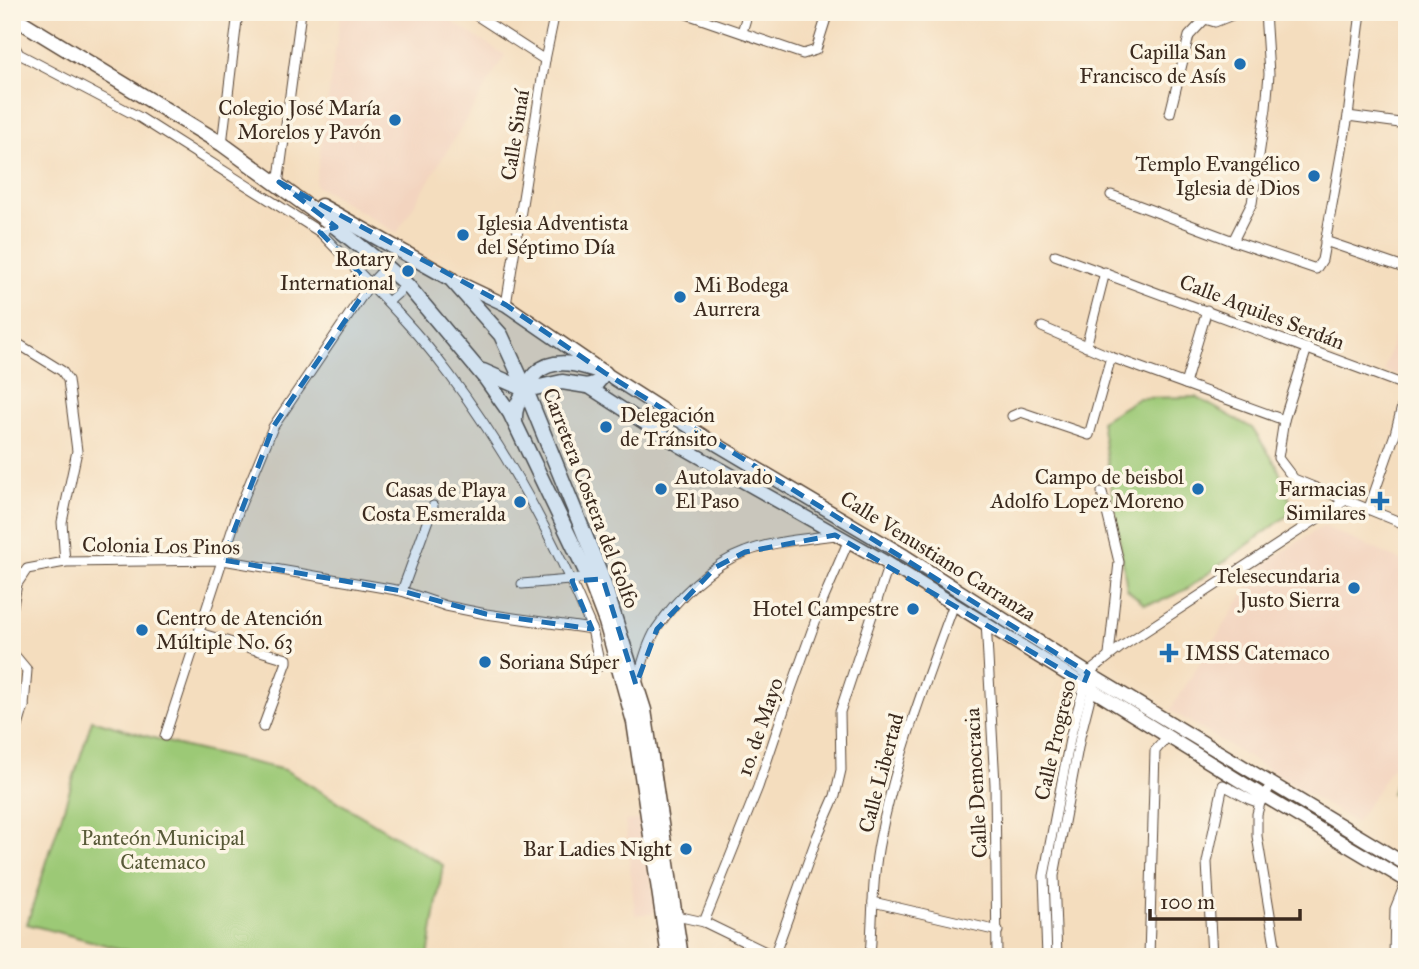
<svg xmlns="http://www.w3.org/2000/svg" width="1419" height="969" font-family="'IM FELL Great Primer',serif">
	<rect width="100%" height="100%" fill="#fcf5e5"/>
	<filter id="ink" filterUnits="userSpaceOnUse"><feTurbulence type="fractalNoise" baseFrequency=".0143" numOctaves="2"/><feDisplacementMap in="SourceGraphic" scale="14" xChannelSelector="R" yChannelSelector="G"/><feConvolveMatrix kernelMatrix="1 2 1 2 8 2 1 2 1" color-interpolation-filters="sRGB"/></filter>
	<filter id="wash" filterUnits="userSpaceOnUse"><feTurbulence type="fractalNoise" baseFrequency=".00686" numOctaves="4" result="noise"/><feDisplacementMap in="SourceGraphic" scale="28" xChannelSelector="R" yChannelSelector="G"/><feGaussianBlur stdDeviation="1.57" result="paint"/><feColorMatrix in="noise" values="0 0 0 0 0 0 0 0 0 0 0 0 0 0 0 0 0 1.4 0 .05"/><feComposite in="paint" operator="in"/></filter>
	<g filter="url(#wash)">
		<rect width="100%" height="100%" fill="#f4ddbe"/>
		<g fill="#f3d4bf">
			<polygon points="341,12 436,12 505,55 397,233 315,185"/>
			<polygon points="1394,335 1407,339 1398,375 1384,371"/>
			<polygon points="1323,526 1407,563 1407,736 1400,755 1356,823 1170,710 1262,565"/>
			<polygon points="644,819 655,913 635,915 625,821"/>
		</g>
		<g fill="#9cc976" stroke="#6c7a4a" stroke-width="2">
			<polygon points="1196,397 1252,428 1277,466 1294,511 1187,589 1161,601 1144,604 1127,589 1101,421 1139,398"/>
			<polygon points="92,720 181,746 285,770 443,865 428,957 151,957 27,924"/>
			<polygon points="1407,751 1407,800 1391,794"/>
		</g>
	</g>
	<g filter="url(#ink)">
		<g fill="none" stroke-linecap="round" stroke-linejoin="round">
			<defs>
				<g id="minor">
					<polyline points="471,12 545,60"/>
					<polyline points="681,12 803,54 816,50 828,12"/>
					<polyline points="1205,19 1215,22 1240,12"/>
					<polyline points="742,32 748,12"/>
					<polyline points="12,42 19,54 139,117 320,232 325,231"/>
					<polyline points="1170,113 1189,36 1205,19 1204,12"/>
					<polyline points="1348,116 1407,124"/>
					<polyline points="222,144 238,12"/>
					<polyline points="278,185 301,12"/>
					<polyline points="1111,195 1233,241 1316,269 1322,260 1348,116 1361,12"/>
					<path d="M320,232C364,278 411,323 449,374C508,452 554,539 592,629"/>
					<polyline points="1233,241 1252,203 1266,108 1269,74 1265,12"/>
					<polyline points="1325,241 1407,269"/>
					<polyline points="1055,255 1407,386"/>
					<polyline points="388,302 407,285"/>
					<polyline points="506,305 545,60 555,12"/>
					<polyline points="1042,327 1111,357 1284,420"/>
					<polyline points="12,340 62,371 68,380 77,451 62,522 65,562 223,560 402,591 446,606 486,614 592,629 600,666"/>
					<polyline points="1086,347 1105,272"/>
					<polyline points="1307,348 1284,420 1278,458 1294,479 1407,525"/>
					<polyline points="1185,384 1207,310"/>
					<polyline points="1012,416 1021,412 1089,435 1111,357"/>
					<polyline points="1102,492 1119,562 1109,655"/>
					<polyline points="1369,508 1395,434 1407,387"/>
					<polyline points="522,584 593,578"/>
					<polyline points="402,591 433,506"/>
					<polyline points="12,611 17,584 27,569 65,562"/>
					<polyline points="986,621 995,784 997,957"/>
					<polyline points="199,633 287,659 287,662 263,727"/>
					<polyline points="12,652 27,670 24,706 12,747"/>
					<path d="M637,683C642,665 647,644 657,628C677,598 711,564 745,552C773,541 806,539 835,535"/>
					<polyline points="12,702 24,706"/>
					<polyline points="165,736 239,509 273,427 370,284 386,267"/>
					<polyline points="1272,783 1260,803 1257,814 1257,836 1277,957"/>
					<polyline points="873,902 998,931"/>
					<polyline points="672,915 704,922 776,957"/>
					<polyline points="704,922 758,787 791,689 823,600 848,542"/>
					<polyline points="774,956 817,837 835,796 841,770 840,712 889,564"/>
					<path d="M870,957C873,918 872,877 880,839C896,758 926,681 954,604"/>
					<polyline points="1047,957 1044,876 1071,734 1088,673 1121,647 1346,500"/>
					<polyline points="1057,957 1054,876 1080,737 1093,686"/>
					<polyline points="1149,957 1155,751 1168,736"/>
					<polyline points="1212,957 1207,862 1223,785 1249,799 1260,803"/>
					<polyline points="1394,957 1395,909 1407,879"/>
				</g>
				<g id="secondary">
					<polyline points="453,280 506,305 605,373 716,444 905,556 1096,678 1407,865"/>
					<polyline points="587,386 680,446 889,564 1264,796 1407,881"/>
				</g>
				<g id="primary">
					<polyline points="12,16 222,144 336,227 386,267 407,285 486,379 510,413 590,580 606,622 634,722 669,957"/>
					<polyline points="321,206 451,279 501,335 523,383 601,575 644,710 681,957"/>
					<path d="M483,371L526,390L562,382L587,386L597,383L605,373C584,366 555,355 536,373C531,378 528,385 525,391C518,402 514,409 515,422"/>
				</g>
			</defs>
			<use href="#minor" stroke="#574536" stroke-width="11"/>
			<use href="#secondary" stroke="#574536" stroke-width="15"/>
			<use href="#primary" stroke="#574536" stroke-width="17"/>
			<use href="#minor" stroke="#fff" stroke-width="9"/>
			<use href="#secondary" stroke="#fff" stroke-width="12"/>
			<use href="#primary" stroke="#fff" stroke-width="14"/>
		</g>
	</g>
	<path fill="#1f6fb2" fill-opacity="0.2" stroke="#1f6fb2" stroke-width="5" stroke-dasharray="14 9" stroke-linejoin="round" d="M279,182L506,305L605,373L1088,673L1084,683L835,535L745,552L716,567L657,629L636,685L603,579L572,581L592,629L486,614L402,591L223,560L273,427L370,284L320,232L336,227Z"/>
	<g fill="#1f6fb2" stroke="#fcf5e5" stroke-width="2.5">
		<circle cx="1240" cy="64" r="7"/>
		<circle cx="395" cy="120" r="7"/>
		<circle cx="1314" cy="176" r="7"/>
		<circle cx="463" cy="235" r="7"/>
		<circle cx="408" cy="271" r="7"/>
		<circle cx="680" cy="297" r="7"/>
		<circle cx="606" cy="427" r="7"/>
		<circle cx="661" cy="489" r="7"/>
		<circle cx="1198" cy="489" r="7"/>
		<path d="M1376.5 490.5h7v7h7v7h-7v7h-7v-7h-7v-7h7z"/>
		<circle cx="520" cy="502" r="7"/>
		<circle cx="1354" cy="588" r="7"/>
		<circle cx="913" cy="609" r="7"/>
		<circle cx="142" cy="630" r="7"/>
		<path d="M1165.5 642.5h7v7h7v7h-7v7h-7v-7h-7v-7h7z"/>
		<circle cx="485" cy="662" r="7"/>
		<circle cx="686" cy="849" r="7"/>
	</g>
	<g text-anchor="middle" stroke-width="7" stroke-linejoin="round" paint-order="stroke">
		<g font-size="21" fill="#3b2a1e" stroke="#fcf5e5" text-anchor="end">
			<text x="1226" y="59">Capilla San<tspan x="1226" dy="24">Francisco de Asís</tspan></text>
			<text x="381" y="115">Colegio José María<tspan x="381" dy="24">Morelos y Pavón</tspan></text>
			<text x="1300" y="171">Templo Evangélico<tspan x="1300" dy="24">Iglesia de Dios</tspan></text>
			<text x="477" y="230" text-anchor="start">Iglesia Adventista<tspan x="477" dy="24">del Séptimo Día</tspan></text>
			<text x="394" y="266">Rotary<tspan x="394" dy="24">International</tspan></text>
			<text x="694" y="292" text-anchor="start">Mi Bodega<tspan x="694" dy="24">Aurrera</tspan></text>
			<text x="620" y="422" text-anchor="start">Delegación<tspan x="620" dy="24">de Tránsito</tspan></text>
			<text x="675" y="484" text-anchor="start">Autolavado<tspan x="675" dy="24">El Paso</tspan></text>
			<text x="1184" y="484">Campo de beisbol<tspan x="1184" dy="24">Adolfo Lopez Moreno</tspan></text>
			<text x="1366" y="496">Farmacias<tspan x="1366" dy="24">Similares</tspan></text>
			<text x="506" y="497">Casas de Playa<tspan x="506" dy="24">Costa Esmeralda</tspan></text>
			<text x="1340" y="583">Telesecundaria<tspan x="1340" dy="24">Justo Sierra</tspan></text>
			<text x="899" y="616">Hotel Campestre</text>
			<text x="156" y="625" text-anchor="start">Centro de Atención<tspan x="156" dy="24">Múltiple No. 63</tspan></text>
			<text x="1185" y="660" text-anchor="start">IMSS Catemaco</text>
			<text x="499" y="669" text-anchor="start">Soriana Súper</text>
			<text x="672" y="856">Bar Ladies Night</text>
		</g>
		<g font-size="21" fill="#3b2a1e" stroke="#fcf5e5">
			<text transform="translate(515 135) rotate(-81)" y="7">Calle Sinaí</text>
			<text transform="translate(1262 312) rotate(21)" y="7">Calle Aquiles Serdán</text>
			<text transform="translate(591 498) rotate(69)" y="7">Carretera Costera del Golfo</text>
			<text transform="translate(161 546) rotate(1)" y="7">Colonia Los Pinos</text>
			<text transform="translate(938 556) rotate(32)" y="7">Calle Venustiano Carranza</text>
			<text transform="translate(760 727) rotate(-71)" y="7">1o. de Mayo</text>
			<text transform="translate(1055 740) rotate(-77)" y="7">Calle Progreso</text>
			<text transform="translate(881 773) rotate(-75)" y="7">Calle Libertad</text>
			<text transform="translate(976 783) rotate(-93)" y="7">Calle Democracia</text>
		</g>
		<g font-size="21" fill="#585a38" stroke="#fcf5e5">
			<text x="163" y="845">Panteón Municipal<tspan x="163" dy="24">Catemaco</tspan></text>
		</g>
	</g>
	<rect width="1419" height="969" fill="none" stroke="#fcf5e5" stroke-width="42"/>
	<path d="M1150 909v10h150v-10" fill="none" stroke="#3b2a1e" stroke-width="3.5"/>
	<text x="1160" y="909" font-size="21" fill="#3b2a1e" stroke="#fcf5e5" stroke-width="5" paint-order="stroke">100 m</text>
</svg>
